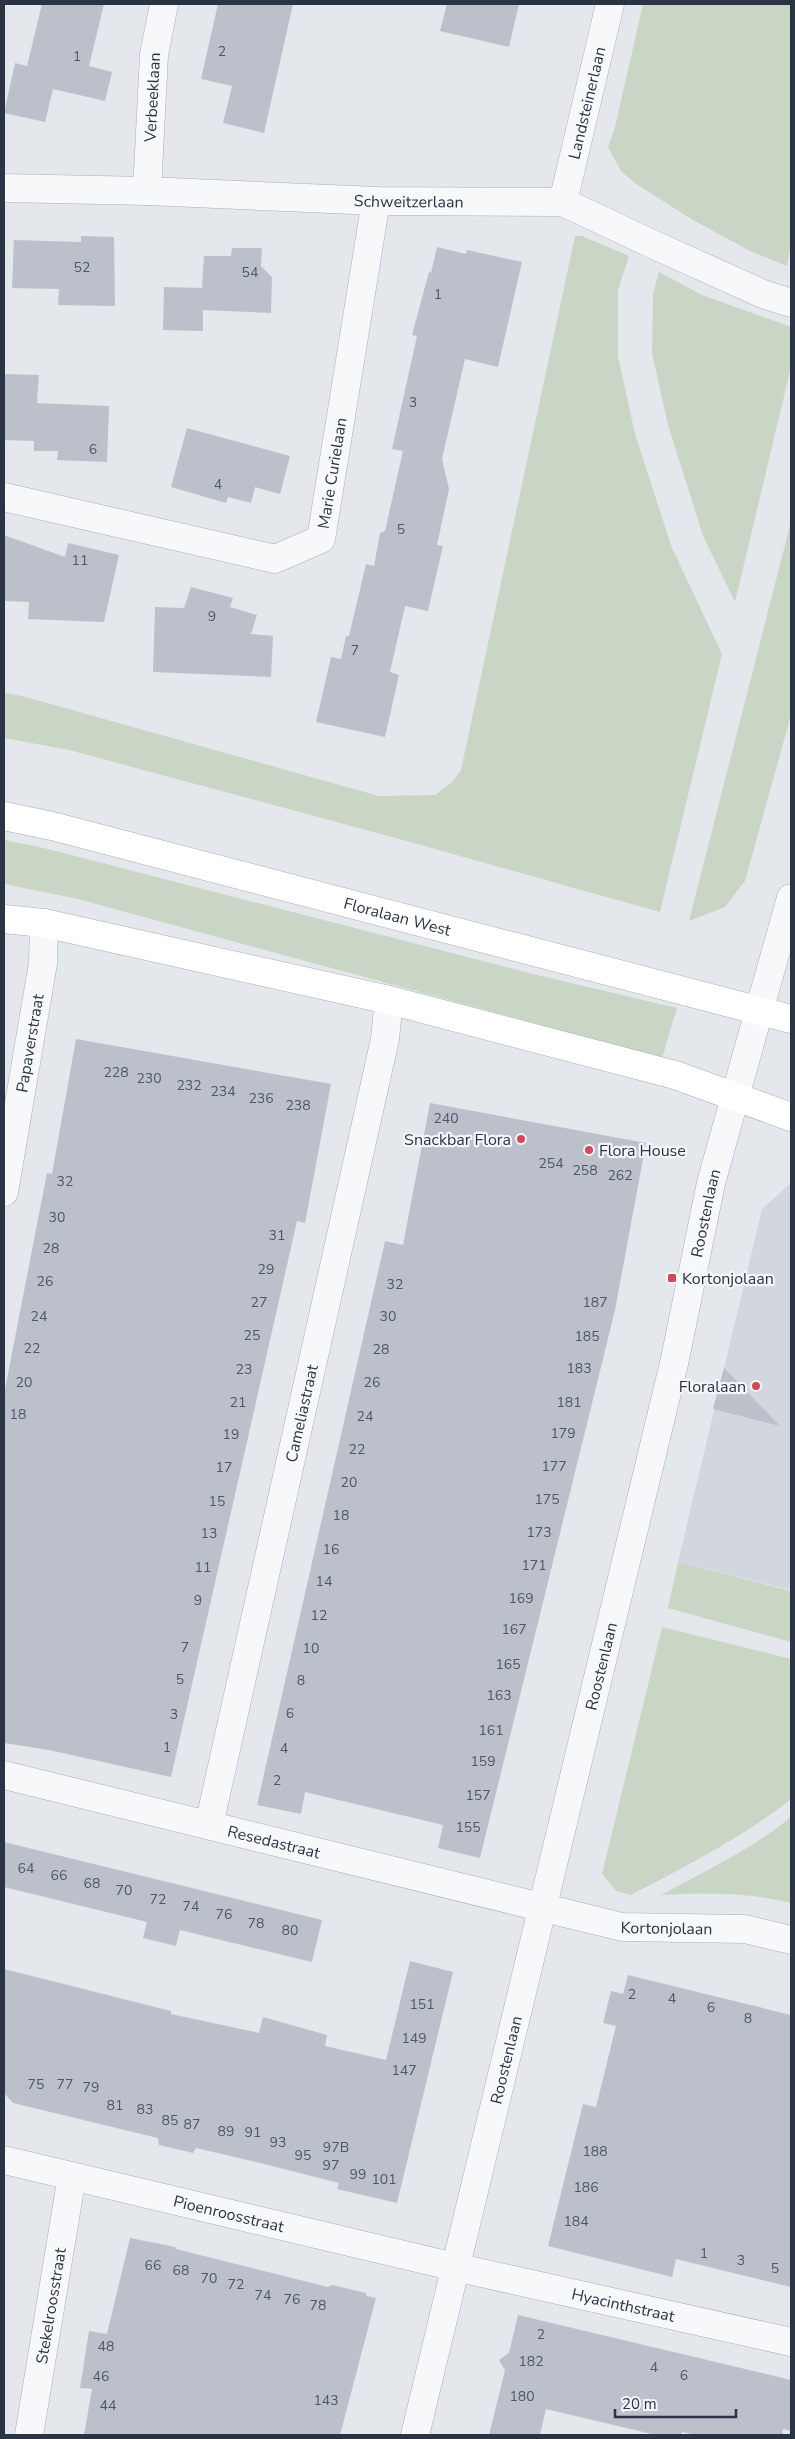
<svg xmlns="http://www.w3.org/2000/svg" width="795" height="2439" font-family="'Nunito Sans',sans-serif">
	<rect width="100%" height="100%" fill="#e4e7ec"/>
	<polygon fill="#d2d6de" points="791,1183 791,1590 678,1562 762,1209"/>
	<g fill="#c9d6c5">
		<polygon points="643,4 791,4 791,244 787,266 750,251 691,219 635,183 621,171 608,147 615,127"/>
		<polygon points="575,236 582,236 629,256 618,290 618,356 635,434 672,548 722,654 660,912 392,837 69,750 4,738 4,693 22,696 379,796 435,795 453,781 461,770"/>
		<polygon points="659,272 702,295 791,327 791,367 735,602 703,536 668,425 652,353 653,294"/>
		<polygon points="791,521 791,715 745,881 725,907 689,921"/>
		<polygon points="4,840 44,848 533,974 677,1008 662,1058 78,899 4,884"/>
		<polygon points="678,1562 791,1591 791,1642 668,1608"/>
		<path d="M662,1627L791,1659V1799C742,1838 686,1866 631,1895L616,1891L602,1874Z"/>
		<path d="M791,1817V1903C748,1892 705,1893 661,1895C705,1871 752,1849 791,1817Z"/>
	</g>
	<g fill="#bbc0ca">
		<polygon points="42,4 104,4 89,66 112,72 105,101 53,89 45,122 4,113 15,63 27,66"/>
		<polygon points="218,4 293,4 264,133 223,123 232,86 201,79"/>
		<polygon points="447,4 519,4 509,47 440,31"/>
		<polygon points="81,236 114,237 115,306 58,305 59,289 12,288 14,240 81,242"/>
		<polygon points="437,247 466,254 467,250 522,262 498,367 465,359 442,459 449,489 437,545 443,546 428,611 405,606 390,672 399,675 385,737 316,722 331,657 341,659 346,636 349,636 366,564 374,566 380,533 385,531 403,451 392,449 417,336 412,335 429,272 431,273"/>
		<polygon points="232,248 262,248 261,266 272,277 271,313 203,310 203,331 163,330 164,287 202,288 204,256 231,256"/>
		<polygon points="4,374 39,375 37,403 109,406 107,462 57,460 58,451 34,451 34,441 4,440"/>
		<polygon points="187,428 290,456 280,494 255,487 251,503 228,497 226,503 171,487"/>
		<polygon points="4,535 65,557 68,543 119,555 104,622 28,619 29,602 4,601"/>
		<polygon points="191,587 233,598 230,607 257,615 251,634 273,636 271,677 153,672 155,607 184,608"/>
		<polygon points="76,1039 331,1084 305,1223 297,1221 171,1777 49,1750 4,1743 4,1394 47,1173 52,1174"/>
		<polygon points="430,1103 646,1143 615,1310 480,1858 438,1848 443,1825 305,1792 301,1814 257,1805 385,1241 403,1245"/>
		<polygon points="724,1368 780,1426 713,1409"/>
		<polygon points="4,1842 322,1920 312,1962 180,1930 176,1946 143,1938 147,1922 4,1887"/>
		<polygon points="410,1961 453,1972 397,2203 337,2189 339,2183 260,2163 196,2148 193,2153 159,2145 158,2138 13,2103 4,2093 4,1969 171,2011 171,2014 259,2033 263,2017 327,2035 325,2046 386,2060"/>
		<polygon points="628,1975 791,2015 791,2287 676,2259 672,2277 548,2246 583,2104 596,2107 616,2026 603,2023 611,1991 623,1994"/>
		<polygon points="130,2238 175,2247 176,2249 328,2287 332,2285 366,2293 367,2296 376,2298 340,2435 84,2435 92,2389 80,2388 89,2331 107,2334"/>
		<polygon points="518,2315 791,2380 791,2431 783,2429 782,2435 697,2435 682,2432 681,2435 656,2435 546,2409 540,2435 489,2435 505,2370 499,2360 509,2353"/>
	</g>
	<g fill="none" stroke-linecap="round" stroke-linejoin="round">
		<defs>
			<g id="minor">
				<path id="s1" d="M4,188L147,191L376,201L563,202L650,243L763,294L791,303"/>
				<path id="s2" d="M147,191L154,55L164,4"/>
				<path id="s3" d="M563,202L610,4"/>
				<path id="s4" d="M4,497L275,559L321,539L376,201"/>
				<polyline points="759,1011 791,898"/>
				<path id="s5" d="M4,1192L43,963L44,923"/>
				<path id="s6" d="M4,1775L622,1927L745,1929L791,1940"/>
				<path id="s7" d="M209,1825L385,1039L389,1000"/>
				<path id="s8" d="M4,2160L455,2267L791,2342"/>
				<path id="s9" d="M29,2435L72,2176"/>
			</g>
			<g id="tertiary">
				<path id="s10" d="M415,2435L675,1359L711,1183L759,1011"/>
			</g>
			<g id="secondary">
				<path id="s11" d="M4,816L52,826L791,1019"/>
				<polyline points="4,919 44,923 389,1000 675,1075 791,1117"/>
			</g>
		</defs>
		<use href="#minor" stroke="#a9aeb7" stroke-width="29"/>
		<use href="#tertiary" stroke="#a9aeb7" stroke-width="29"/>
		<use href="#secondary" stroke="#a9aeb7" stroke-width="29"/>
		<use href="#minor" stroke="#f7f8fa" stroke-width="28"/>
		<use href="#tertiary" stroke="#f7f8fa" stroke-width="28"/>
		<use href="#secondary" stroke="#fff" stroke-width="28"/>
	</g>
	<g fill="#d1495b" stroke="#f4f6f9" stroke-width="2">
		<circle cx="521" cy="1139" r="5"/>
		<circle cx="589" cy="1150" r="5"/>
		<rect x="667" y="1273" width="10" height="10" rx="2.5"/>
		<circle cx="756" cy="1386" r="5"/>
	</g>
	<g text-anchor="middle" stroke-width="4.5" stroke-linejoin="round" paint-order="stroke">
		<g font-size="14" fill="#4f5766">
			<text x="222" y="56">2</text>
			<text x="77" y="61">1</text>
			<text x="82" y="272">52</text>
			<text x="250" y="277">54</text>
			<text x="438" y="299">1</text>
			<text x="413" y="407">3</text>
			<text x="93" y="454">6</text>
			<text x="218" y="489">4</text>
			<text x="401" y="534">5</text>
			<text x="80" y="565">11</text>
			<text x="212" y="621">9</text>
			<text x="355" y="655">7</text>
			<text x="116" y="1077">228</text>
			<text x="149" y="1083">230</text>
			<text x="189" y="1090">232</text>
			<text x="223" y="1096">234</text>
			<text x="261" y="1103">236</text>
			<text x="298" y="1110">238</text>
			<text x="446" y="1123">240</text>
			<text x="551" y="1168">254</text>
			<text x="585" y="1175">258</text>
			<text x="620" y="1180">262</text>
			<text x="65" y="1186">32</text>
			<text x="57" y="1222">30</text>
			<text x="277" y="1240">31</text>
			<text x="51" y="1253">28</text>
			<text x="266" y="1274">29</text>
			<text x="45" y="1286">26</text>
			<text x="395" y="1289">32</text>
			<text x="259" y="1307">27</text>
			<text x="595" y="1307">187</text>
			<text x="39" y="1321">24</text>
			<text x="388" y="1321">30</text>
			<text x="252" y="1340">25</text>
			<text x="587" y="1341">185</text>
			<text x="32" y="1353">22</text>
			<text x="381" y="1354">28</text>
			<text x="579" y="1373">183</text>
			<text x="244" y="1374">23</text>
			<text x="24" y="1387">20</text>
			<text x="372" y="1387">26</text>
			<text x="238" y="1407">21</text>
			<text x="569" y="1407">181</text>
			<text x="18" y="1419">18</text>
			<text x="365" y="1421">24</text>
			<text x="563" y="1438">179</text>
			<text x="231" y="1439">19</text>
			<text x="357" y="1454">22</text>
			<text x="554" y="1471">177</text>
			<text x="224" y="1472">17</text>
			<text x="349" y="1487">20</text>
			<text x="547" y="1504">175</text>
			<text x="217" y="1506">15</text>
			<text x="341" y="1520">18</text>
			<text x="539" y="1537">173</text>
			<text x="209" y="1538">13</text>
			<text x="331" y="1554">16</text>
			<text x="534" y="1570">171</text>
			<text x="203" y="1572">11</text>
			<text x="324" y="1586">14</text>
			<text x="521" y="1603">169</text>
			<text x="198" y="1605">9</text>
			<text x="319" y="1620">12</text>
			<text x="514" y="1634">167</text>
			<text x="185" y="1652">7</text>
			<text x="311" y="1653">10</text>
			<text x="508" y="1669">165</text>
			<text x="180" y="1684">5</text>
			<text x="301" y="1685">8</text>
			<text x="499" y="1700">163</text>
			<text x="290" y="1718">6</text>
			<text x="174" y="1719">3</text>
			<text x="491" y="1735">161</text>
			<text x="167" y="1752">1</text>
			<text x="284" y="1753">4</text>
			<text x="483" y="1766">159</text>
			<text x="277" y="1785">2</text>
			<text x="478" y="1800">157</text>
			<text x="468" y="1832">155</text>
			<text x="26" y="1873">64</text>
			<text x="59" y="1880">66</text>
			<text x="92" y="1888">68</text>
			<text x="124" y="1895">70</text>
			<text x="158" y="1904">72</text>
			<text x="191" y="1911">74</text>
			<text x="224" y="1919">76</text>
			<text x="256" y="1928">78</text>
			<text x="290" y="1935">80</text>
			<text x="632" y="1999">2</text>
			<text x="672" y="2003">4</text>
			<text x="422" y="2009">151</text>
			<text x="711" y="2012">6</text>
			<text x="748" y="2023">8</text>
			<text x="414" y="2043">149</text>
			<text x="404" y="2075">147</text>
			<text x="36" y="2089">75</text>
			<text x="65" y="2089">77</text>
			<text x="91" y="2092">79</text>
			<text x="115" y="2110">81</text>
			<text x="145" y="2114">83</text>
			<text x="170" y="2125">85</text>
			<text x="192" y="2129">87</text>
			<text x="226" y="2136">89</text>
			<text x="253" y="2137">91</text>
			<text x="278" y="2147">93</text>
			<text x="336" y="2152">97B</text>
			<text x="595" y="2156">188</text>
			<text x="303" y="2160">95</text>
			<text x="331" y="2170">97</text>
			<text x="358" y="2179">99</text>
			<text x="384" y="2184">101</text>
			<text x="586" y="2192">186</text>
			<text x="576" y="2226">184</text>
			<text x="704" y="2258">1</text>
			<text x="741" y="2265">3</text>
			<text x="153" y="2270">66</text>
			<text x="775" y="2273">5</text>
			<text x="181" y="2275">68</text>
			<text x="209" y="2283">70</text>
			<text x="236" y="2289">72</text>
			<text x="263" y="2300">74</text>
			<text x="292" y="2304">76</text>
			<text x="318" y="2310">78</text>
			<text x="541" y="2339">2</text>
			<text x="106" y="2351">48</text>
			<text x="531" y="2366">182</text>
			<text x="654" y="2372">4</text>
			<text x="684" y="2380">6</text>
			<text x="101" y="2381">46</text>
			<text x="522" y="2401">180</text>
			<text x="326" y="2405">143</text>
			<text x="108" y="2410">44</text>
		</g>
		<g font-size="16" fill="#2b3445" stroke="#f4f6f9">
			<text dy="6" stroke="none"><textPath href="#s2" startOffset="94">Verbeeklaan</textPath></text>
			<text dy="6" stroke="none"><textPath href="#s3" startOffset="102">Landsteinerlaan</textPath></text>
			<text dy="6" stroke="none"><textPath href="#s1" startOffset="405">Schweitzerlaan</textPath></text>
			<text dy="6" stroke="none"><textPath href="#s4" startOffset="395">Marie Curielaan</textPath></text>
			<text dy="6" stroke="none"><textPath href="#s11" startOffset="406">Floralaan West</textPath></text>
			<text dy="6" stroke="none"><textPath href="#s5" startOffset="151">Papaverstraat</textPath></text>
			<text dy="6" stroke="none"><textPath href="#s10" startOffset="1256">Roostenlaan</textPath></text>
			<text dy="6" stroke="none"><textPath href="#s7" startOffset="422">Cameliastraat</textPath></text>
			<text dy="6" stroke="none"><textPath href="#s10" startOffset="791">Roostenlaan</textPath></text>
			<text dy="6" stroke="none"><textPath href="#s6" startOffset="278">Resedastraat</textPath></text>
			<text dy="6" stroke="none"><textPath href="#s6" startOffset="681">Kortonjolaan</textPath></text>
			<text dy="6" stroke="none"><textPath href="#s10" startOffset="386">Roostenlaan</textPath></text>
			<text dy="6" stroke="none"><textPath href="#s8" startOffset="231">Pioenroosstraat</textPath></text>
			<text dy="6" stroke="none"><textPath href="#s8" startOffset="636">Hyacinthstraat</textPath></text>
			<text dy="6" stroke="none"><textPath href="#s9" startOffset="131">Stekelroosstraat</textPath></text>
		</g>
		<g font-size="16" fill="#2b3445" stroke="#f4f6f9" text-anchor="end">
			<text x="511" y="1145">Snackbar Flora</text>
			<text x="599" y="1156" text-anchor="start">Flora House</text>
			<text x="682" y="1284" text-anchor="start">Kortonjolaan</text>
			<text x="746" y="1392">Floralaan</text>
		</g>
	</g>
	<rect width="795" height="2439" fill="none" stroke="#2b3445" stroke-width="10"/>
	<path d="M615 2409v8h121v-8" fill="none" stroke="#2b3445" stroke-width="2.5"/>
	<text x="622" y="2409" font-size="15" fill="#2b3445" stroke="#f4f6f9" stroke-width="4" paint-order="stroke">20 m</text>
</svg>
